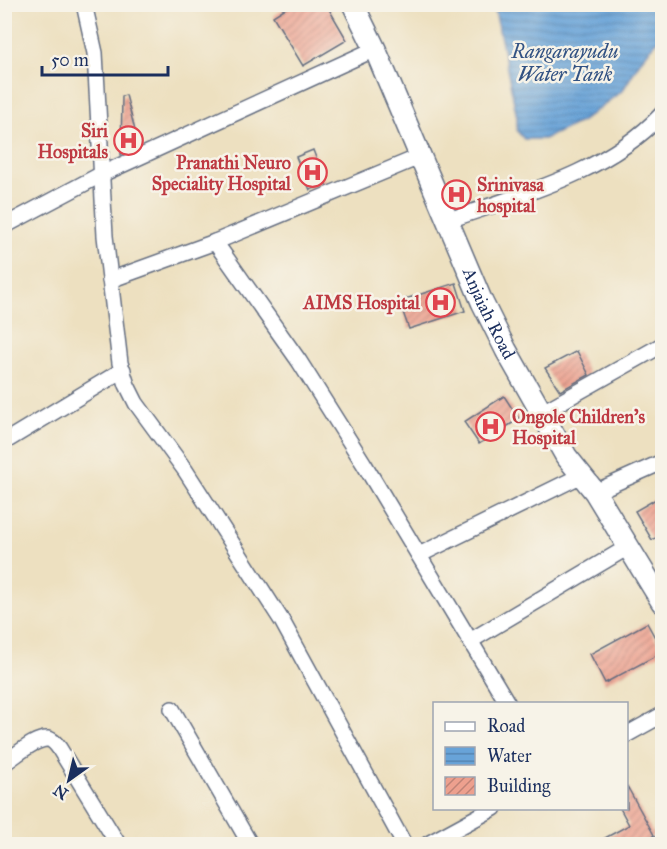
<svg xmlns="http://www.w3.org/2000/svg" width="667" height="849" font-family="'IM FELL Great Primer',serif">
	<defs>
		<pattern id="water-rules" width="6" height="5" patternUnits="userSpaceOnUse" patternTransform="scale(1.5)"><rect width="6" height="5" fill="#68a3d8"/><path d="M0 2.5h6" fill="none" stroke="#5585b2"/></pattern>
		<pattern id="building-hatch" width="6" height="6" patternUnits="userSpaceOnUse" patternTransform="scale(1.5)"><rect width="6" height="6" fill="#eda08e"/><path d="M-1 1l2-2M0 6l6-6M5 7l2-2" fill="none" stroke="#bf8377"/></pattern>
	</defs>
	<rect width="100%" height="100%" fill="#f7f3e8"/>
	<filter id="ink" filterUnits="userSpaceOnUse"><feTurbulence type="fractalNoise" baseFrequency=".0167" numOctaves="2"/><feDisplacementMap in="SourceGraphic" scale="12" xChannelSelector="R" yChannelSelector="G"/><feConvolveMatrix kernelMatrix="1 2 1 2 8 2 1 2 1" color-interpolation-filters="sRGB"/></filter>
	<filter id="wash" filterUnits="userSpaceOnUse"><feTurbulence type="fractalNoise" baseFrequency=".008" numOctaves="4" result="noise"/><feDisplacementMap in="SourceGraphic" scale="24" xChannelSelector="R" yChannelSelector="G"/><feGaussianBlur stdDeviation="1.35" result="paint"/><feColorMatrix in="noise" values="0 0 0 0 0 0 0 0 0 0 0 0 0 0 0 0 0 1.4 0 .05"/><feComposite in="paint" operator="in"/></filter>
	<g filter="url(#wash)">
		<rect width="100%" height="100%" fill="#ede0c0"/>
		<polygon fill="url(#water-rules)" stroke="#42699b" stroke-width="1.5" points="494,5 661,5 662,6 662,35 641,60 623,90 582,121 544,139 524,139 517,131 517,117"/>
		<g id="blocks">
			<g fill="url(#building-hatch)">
				<polygon points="292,4 326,4 347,40 303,66 273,16"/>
				<polygon points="126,95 139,146 121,154 122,96"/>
				<polygon points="313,150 326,184 310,190 296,157"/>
				<polygon points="456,283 465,311 409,329 399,301"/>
				<polygon points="577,351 589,375 560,391 545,368"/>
				<polygon points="504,396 519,419 479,444 464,422"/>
				<polygon points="663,495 663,534 652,540 635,511"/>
				<polygon points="647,623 663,652 605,683 590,654"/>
				<polygon points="627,786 654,835 644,844 594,844 629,825 620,808 627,808"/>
			</g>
		</g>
	</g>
	<g filter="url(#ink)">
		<use href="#blocks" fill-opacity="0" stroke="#646d80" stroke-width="1.5"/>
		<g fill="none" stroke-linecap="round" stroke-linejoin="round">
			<defs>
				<g id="street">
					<polyline points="84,4 95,53 105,236 120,363 127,385 136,403 185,470 282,621 404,844"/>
					<path d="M446,221C520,195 607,173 662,114"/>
					<polyline points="4,226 102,174 375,49"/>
					<polyline points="215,242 299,361 364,464 508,704"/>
					<polyline points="110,280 215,242 419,157"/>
					<polyline points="541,413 662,345"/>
					<polyline points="4,442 123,370"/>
					<polyline points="595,492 662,462"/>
					<polyline points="419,555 582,475"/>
					<polyline points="470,641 628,547"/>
					<polyline points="172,709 250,844"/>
					<polyline points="626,735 662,715"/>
					<path d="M4,763C16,756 34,738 48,739C53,740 56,744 59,748L118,844"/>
					<polyline points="428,844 494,808"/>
					<polyline points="658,844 662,842"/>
				</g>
				<g id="secondary">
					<path id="s1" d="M353,4L375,49L482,302L506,350L566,456L595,492L662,602"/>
				</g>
			</defs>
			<use href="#street" stroke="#646d80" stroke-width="18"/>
			<use href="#secondary" stroke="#646d80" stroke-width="24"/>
			<use href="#street" stroke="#fff" stroke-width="15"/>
			<use href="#secondary" stroke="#fff" stroke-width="21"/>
		</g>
	</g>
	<defs>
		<symbol id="hospital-ring" viewBox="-11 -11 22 22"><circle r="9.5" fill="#f7f3e8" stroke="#e0444e" stroke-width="1.5"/><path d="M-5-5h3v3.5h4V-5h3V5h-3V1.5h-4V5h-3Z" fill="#e0444e"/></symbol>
	</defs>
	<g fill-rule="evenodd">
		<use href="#hospital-ring" x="112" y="124" width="33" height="33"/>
		<use href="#hospital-ring" x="296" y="156" width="33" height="33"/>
		<use href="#hospital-ring" x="440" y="178" width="33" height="33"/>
		<use href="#hospital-ring" x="424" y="286" width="33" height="33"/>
		<use href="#hospital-ring" x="474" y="410" width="33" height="33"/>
	</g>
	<g text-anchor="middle" stroke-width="5" stroke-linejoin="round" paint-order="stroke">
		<g font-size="18" font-weight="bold" fill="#be3a42" stroke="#f7f3e8" text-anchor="end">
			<text x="108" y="137">Siri<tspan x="108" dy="21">Hospitals</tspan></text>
			<text x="291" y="169">Pranathi Neuro<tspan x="291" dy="21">Speciality Hospital</tspan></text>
			<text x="477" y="191" text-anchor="start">Srinivasa<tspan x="477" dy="21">hospital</tspan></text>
			<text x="420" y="309">AIMS Hospital</text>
			<text x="512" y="423" text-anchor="start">Ongole Children's<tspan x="512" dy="21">Hospital</tspan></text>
		</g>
		<g font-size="18" fill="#1b2f5e" stroke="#f7f3e8">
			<text dy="6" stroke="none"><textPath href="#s1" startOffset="338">Anjaiah Road</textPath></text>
		</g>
		<g font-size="20" font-style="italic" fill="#325283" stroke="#f7f3e8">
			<text x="565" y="58">Rangarayudu<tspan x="565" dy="23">Water Tank</tspan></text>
		</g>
	</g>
	<rect width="667" height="849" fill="none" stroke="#f7f3e8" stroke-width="24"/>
	<rect x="433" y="702" width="195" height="108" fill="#f7f3e8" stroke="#9fa5b1" stroke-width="1.5"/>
	<rect x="445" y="722" width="30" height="9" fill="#ffffff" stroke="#9fa5b1" stroke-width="1.5"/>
	<text x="487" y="732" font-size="18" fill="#1b2f5e">Road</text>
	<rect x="445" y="747" width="30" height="18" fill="url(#water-rules)" stroke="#9fa5b1" stroke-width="1.5"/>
	<text x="487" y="762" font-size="18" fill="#1b2f5e">Water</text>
	<rect x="445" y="777" width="30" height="18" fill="url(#building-hatch)" stroke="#9fa5b1" stroke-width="1.5"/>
	<text x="487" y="792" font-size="18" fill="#1b2f5e">Building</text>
	<g transform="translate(69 780) rotate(214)" stroke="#f7f3e8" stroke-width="4.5" paint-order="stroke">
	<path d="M0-4.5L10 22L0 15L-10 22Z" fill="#1b2f5e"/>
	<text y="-9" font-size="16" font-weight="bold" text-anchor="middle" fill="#1b2f5e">N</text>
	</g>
	<path d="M42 66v9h126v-9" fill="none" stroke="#1b2f5e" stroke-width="3"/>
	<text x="51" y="66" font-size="18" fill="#1b2f5e" stroke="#f7f3e8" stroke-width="4.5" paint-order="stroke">50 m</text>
</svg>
